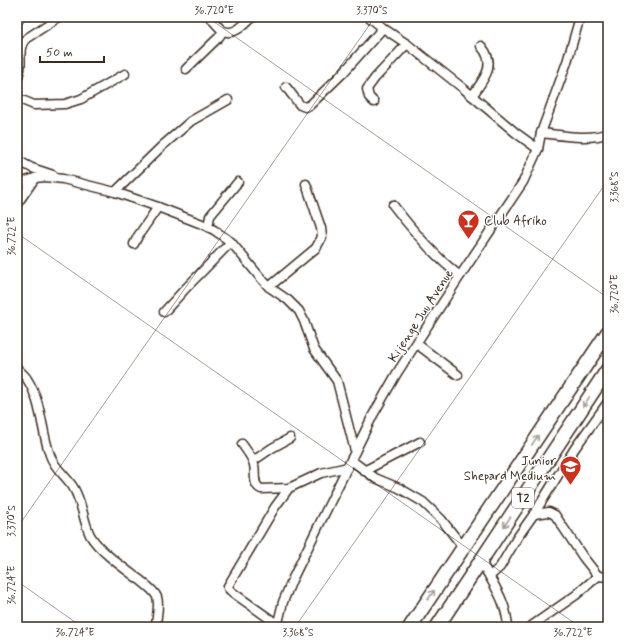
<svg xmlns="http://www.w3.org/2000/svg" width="625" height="644" font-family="Mynerve,sans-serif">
	<rect width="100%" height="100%" fill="#fff"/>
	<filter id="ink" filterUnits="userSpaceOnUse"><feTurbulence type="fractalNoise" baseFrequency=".025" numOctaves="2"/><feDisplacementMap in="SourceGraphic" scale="8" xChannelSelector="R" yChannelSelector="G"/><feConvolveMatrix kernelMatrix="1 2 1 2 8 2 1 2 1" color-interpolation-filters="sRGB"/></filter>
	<g filter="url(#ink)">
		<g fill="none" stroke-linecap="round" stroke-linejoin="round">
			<defs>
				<g id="minor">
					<path d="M210,17C214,21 219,29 224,31C235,36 245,23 252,17"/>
					<polyline points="369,17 383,28 407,44 464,89 516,133 538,149"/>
					<polyline points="186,69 219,37 223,31"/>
					<path d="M17,80C18,77 19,73 20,70C22,59 17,46 27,38L59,17"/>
					<polyline points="286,87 300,105 305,107 310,105 343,73 383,28"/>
					<path d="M472,96C483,80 498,65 481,46"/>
					<polyline points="17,98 34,105 65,104 81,99 125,74"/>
					<polyline points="374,102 369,97 367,89 375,78 407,44"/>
					<path d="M541,133C560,135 590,141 608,133"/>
					<polyline points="17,160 32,168 53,175"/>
					<polyline points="17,184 35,178 45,177 63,179 115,192 158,207 202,224 214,230 231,242 259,276 269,287 288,300 299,311 304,321 314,349 337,381 355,451"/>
					<polyline points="115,192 161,147 191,121 228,100"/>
					<polyline points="17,204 35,178"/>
					<path d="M393,205C413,231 434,256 460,276"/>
					<polyline points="208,227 210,216 238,182"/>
					<polyline points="134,244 138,236 158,207"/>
					<polyline points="269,287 316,248 322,237 321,228 306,184"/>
					<polyline points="164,312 185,289 231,242"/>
					<polyline points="417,344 458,375"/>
					<path d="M17,368C20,372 25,375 27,379C42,402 41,430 50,455C54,468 66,476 73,487C82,501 83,520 90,535C99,551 125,569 140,580C145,584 154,590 157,597C160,605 156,618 156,627"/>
					<path d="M242,444C246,450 253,458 254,465C256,472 252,485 261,489L289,488L321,473L348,467"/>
					<polyline points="351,460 375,478 399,488 423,502 441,519 463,547"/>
					<polyline points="253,461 272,448 290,438"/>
					<polyline points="364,471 420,442"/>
					<polyline points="534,514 549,512 555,515 583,557 598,576"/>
					<path d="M481,561C493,585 506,599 508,627"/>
					<polyline points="490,576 500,567 517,538 534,514 575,448 608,402"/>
					<polyline points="277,624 232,592 228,588 228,586 275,507 289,488"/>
					<polyline points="277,627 283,602 292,580 373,415 397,373 460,276 523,182 538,149 541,133 567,62 580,17"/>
					<polyline points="530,627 576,595 598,576 608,577"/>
				</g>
				<g id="trunk">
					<polyline points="410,627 608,332"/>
					<polyline points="437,627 608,369"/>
				</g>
			</defs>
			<use href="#minor" stroke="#3b2a1e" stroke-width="11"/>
			<use href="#trunk" stroke="#3b2a1e" stroke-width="16"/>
			<use href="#minor" stroke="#fff" stroke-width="8"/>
			<use href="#trunk" stroke="#fff" stroke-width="13"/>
		</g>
		<defs><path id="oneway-shaft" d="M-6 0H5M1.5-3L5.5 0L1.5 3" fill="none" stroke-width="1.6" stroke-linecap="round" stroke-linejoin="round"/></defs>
		<g stroke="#a79f9a">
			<use href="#oneway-shaft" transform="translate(586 402) rotate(124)"/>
			<use href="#oneway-shaft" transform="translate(535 440) rotate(-56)"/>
			<use href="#oneway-shaft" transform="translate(507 522) rotate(124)"/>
			<use href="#oneway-shaft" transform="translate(431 595) rotate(-56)"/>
		</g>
	</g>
	<path fill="none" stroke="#3b2a1e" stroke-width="1" stroke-opacity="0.45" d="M207,17L608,298M17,33L28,17M17,233L580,627M17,528L375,17M17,581L82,627M295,627L608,180"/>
	<defs>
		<symbol id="bar-pin" viewBox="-11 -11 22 30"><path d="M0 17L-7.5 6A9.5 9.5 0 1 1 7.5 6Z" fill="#c8321e" stroke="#fff"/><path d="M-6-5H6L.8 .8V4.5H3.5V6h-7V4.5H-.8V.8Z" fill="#fff"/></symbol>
		<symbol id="school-pin" viewBox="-11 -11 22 30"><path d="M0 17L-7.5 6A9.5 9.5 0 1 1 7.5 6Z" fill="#c8321e" stroke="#fff"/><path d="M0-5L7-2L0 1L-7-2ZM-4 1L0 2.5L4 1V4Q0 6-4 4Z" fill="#fff"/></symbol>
	</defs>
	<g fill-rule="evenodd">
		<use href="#bar-pin" x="456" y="208" width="25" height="34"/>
		<use href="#school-pin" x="558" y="454" width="25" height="34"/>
	</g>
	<g text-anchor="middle" stroke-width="3" stroke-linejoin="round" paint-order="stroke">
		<rect fill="#fff" stroke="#766a62" stroke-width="1" x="512" y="488" width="22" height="20" rx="3"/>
		<g font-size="12" font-weight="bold" fill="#3b2a1e">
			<text x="523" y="502">T2</text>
		</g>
		<g font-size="13" fill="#3b2a1e" stroke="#fff" text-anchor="start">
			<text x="484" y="225">Club Afriko</text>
			<text x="556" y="465" text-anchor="end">Junior<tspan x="556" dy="15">Shepard Medium</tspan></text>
		</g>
		<g font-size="13" fill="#3b2a1e" stroke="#fff">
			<text transform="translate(420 315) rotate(-57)" y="5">Kijenge Juu Avenue</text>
		</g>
	</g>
	<rect width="625" height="644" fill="none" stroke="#fff" stroke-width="44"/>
	<path d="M40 56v6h64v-6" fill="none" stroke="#3b2a1e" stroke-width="2"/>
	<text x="46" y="56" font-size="12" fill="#3b2a1e" stroke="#ffffff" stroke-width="3" paint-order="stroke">50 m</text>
	<rect x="22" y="22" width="581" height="600" fill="none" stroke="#3b2a1e" stroke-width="1.5"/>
	<g font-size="10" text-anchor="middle" fill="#3b2a1e">
		<text x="214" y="14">36.720°E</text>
		<text x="372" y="14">3.370°S</text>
		<text transform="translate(614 187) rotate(-90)" y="4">3.368°S</text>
		<text transform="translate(11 236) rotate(-90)" y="4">36.722°E</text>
		<text transform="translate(614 294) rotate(-90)" y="4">36.720°E</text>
		<text transform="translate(11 521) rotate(-90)" y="4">3.370°S</text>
		<text transform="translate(11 585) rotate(-90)" y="4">36.724°E</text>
		<text x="75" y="636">36.724°E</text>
		<text x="298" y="636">3.368°S</text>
		<text x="573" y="636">36.722°E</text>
	</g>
</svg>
